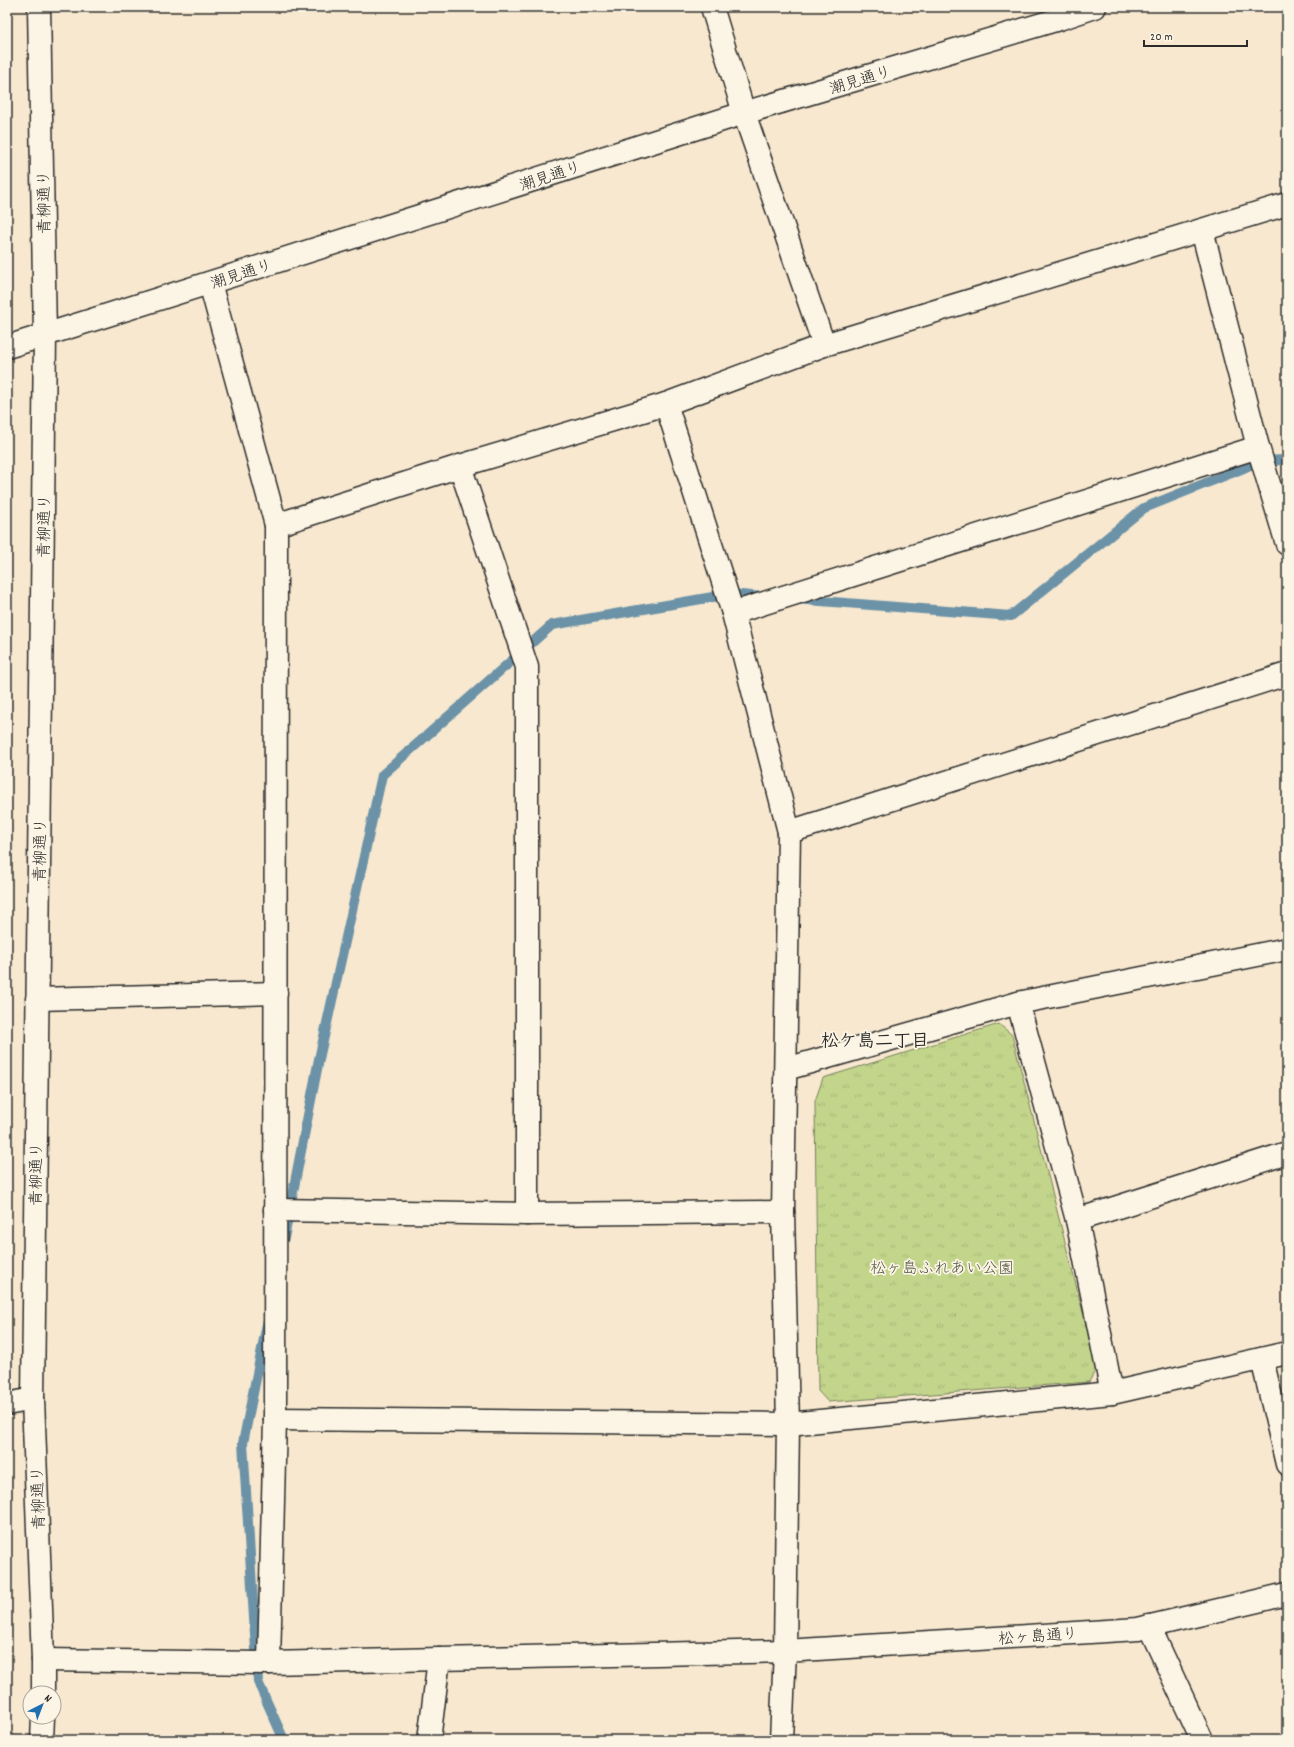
<svg xmlns="http://www.w3.org/2000/svg" width="1294" height="1747" font-family="Dekko,'Klee One',sans-serif">
	<defs>
		<pattern id="grass-tufts" width="24" height="20" patternUnits="userSpaceOnUse"><rect width="24" height="20" fill="#c2d58b"/><path d="M3 7l-1-3M5 7V3M7 7l1-3M15 17l-1-3M17 17v-4M19 17l1-3" fill="none" stroke="#a7b778"/></pattern>
	</defs>
	<rect width="100%" height="100%" fill="#f7e8cf"/>
	<filter id="ink" filterUnits="userSpaceOnUse"><feTurbulence type="fractalNoise" baseFrequency=".025" numOctaves="2"/><feDisplacementMap in="SourceGraphic" scale="8" xChannelSelector="R" yChannelSelector="G"/><feConvolveMatrix kernelMatrix="1 2 1 2 8 2 1 2 1" color-interpolation-filters="sRGB"/></filter>
	<g filter="url(#ink)">
		<polygon fill="url(#grass-tufts)" stroke="#76805b" points="999,1024 1012,1035 1097,1367 1089,1382 828,1402 818,1391 815,1101 823,1078"/>
		<g fill="none" stroke-linecap="round" stroke-linejoin="round">
			<g stroke="#6c92a7" stroke-width="10">
				<polyline points="795,599 1011,616 1144,508 1261,461 1287,460"/>
				<polyline points="284,1238 319,1059 382,775 552,625 730,594 763,597"/>
				<polyline points="267,1324 243,1443 258,1682 284,1740"/>
			</g>
			<defs>
				<g id="street">
					<polyline points="712,7 744,113 824,345"/>
					<polyline points="1202,230 1258,447 1287,544"/>
					<polyline points="210,283 276,525 275,1419 269,1663"/>
					<polyline points="666,404 733,613 789,832 783,1212 788,1424 785,1651 781,1740"/>
					<polyline points="460,466 527,667 527,1214"/>
					<polyline points="276,525 460,466 666,404 824,345 1287,204"/>
					<polyline points="733,613 1258,447"/>
					<polyline points="789,832 1287,674"/>
					<polyline points="37,999 276,993"/>
					<polyline points="1018,1003 1077,1220 1112,1393"/>
					<polyline points="786,1069 1018,1003 1287,949"/>
					<polyline points="275,1210 527,1214 783,1212"/>
					<polyline points="1077,1220 1287,1153"/>
					<polyline points="1262,1359 1287,1464"/>
					<polyline points="7,1404 33,1399"/>
					<polyline points="275,1419 788,1424 1112,1393 1287,1353"/>
					<polyline points="1149,1626 1202,1740"/>
					<polyline points="429,1740 439,1659"/>
				</g>
				<g id="secondary">
					<polyline points="39,7 45,335 33,1399 43,1660 43,1693"/>
					<polyline points="7,347 744,113 1059,19 1095,7"/>
					<polyline points="43,1660 269,1663 785,1651 1138,1629 1287,1594"/>
					<polyline points="42,1740 43,1717"/>
				</g>
			</defs>
			<use href="#street" stroke="#2b2b2b" stroke-width="25"/>
			<use href="#secondary" stroke="#2b2b2b" stroke-width="25"/>
			<use href="#street" stroke="#fcf5e5" stroke-width="22"/>
			<use href="#secondary" stroke="#fcf5e5" stroke-width="22"/>
		</g>
	</g>
	<g text-anchor="middle" stroke-width="3.5" stroke-linejoin="round" paint-order="stroke">
		<g font-size="16" fill="#2b2b2b" stroke="#fcf5e5">
			<text transform="translate(860 79) rotate(-17)" y="6">潮見通り</text>
			<text transform="translate(550 175) rotate(-18)" y="6">潮見通り</text>
			<text transform="translate(43 202) rotate(-91)" y="6">青柳通り</text>
			<text transform="translate(241 273) rotate(-18)" y="6">潮見通り</text>
			<text transform="translate(43 526) rotate(-89)" y="6">青柳通り</text>
			<text transform="translate(39 850) rotate(-89)" y="6">青柳通り</text>
			<text transform="translate(35 1174) rotate(-90)" y="6">青柳通り</text>
			<text transform="translate(37 1498) rotate(-92)" y="6">青柳通り</text>
			<text transform="translate(1038 1635) rotate(-4)" y="6">松ヶ島通り</text>
		</g>
		<g font-size="16" fill="#515643" stroke="#fcf5e5">
			<text x="942" y="1273">松ヶ島ふれあい公園</text>
		</g>
		<g font-size="18" font-weight="bold" fill="#2b2b2b" stroke="#fcf5e5">
			<text x="875" y="1046">松ケ島二丁目</text>
		</g>
	</g>
	<rect width="1294" height="1747" fill="none" stroke="#fcf5e5" stroke-width="24"/>
	<rect x="12" y="12" width="1270" height="1723" fill="none" stroke="#2b2b2b" stroke-width="1.5" filter="url(#ink)"/>
	<g transform="translate(42 1705) rotate(42)"><circle r="19" fill="#fcf5e5" stroke="#a8a49b"/>
	<path d="M0-3L7 15L0 10L-7 15Z" fill="#1f6fb2"/>
	<text y="-6" font-size="11" font-weight="bold" text-anchor="middle" fill="#2b2b2b">N</text>
	</g>
	<path d="M1144 40v6h103v-6" fill="none" stroke="#2b2b2b" stroke-width="2"/>
	<text x="1150" y="40" font-size="12" fill="#2b2b2b" stroke="#fcf5e5" stroke-width="3" paint-order="stroke">20 m</text>
</svg>
